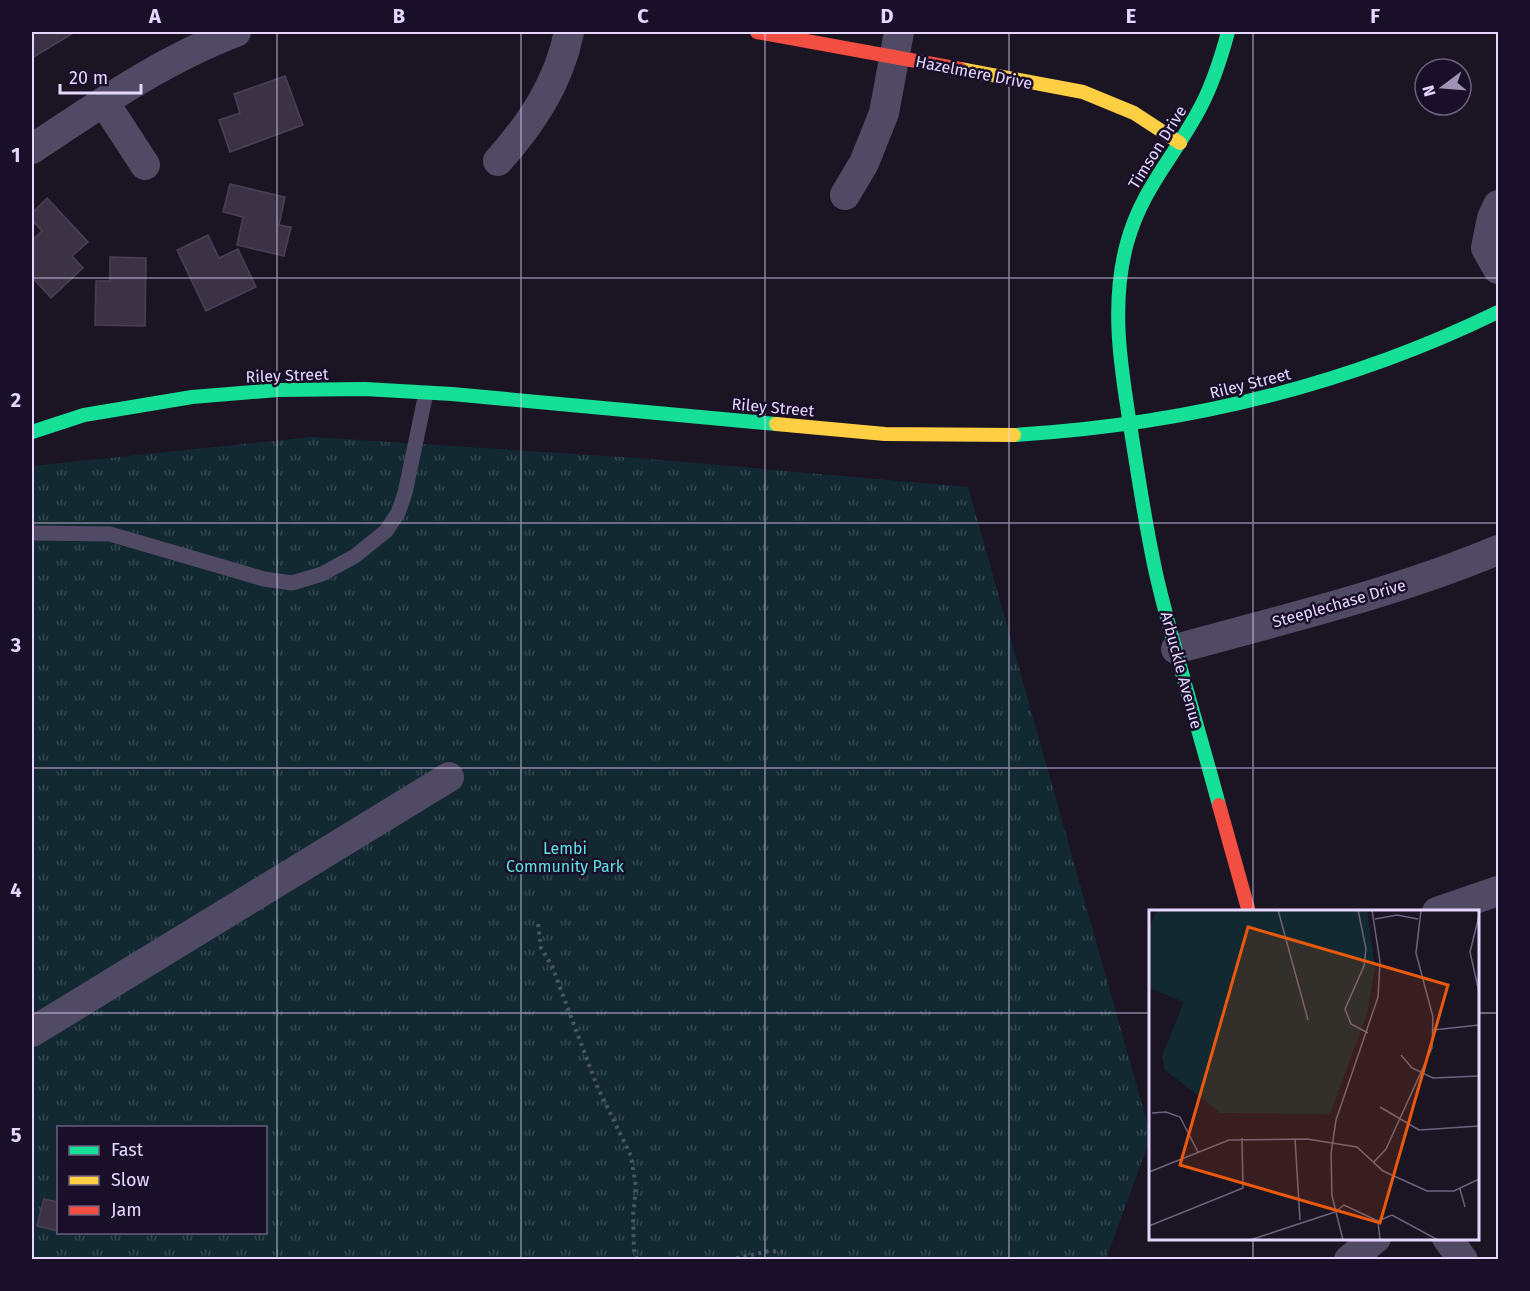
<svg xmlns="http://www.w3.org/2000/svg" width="1530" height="1291" font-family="'Fira Sans',sans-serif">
	<defs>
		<pattern id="park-tufts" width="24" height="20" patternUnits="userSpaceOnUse" patternTransform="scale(1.5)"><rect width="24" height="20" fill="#132931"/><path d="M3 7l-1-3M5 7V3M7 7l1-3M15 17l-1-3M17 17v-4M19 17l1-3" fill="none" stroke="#354750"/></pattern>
	</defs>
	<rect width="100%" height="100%" fill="#1b1523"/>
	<path fill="url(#park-tufts)" fill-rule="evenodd" d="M312,437L638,458L968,487L1150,1133V1139L1106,1259H32V466ZM58,1128H266V1232H58Z"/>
	<g fill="#3b3345" stroke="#494057" stroke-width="1.5">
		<polygon points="32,32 75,32 32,58"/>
		<polygon points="285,76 303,125 230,152 219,120 240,113 234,94"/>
		<polygon points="230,184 285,197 279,225 291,227 284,256 237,245 243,217 223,212"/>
		<polygon points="47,198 88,242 72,256 83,268 51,298 32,277 32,240 42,231 32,220 32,213"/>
		<polygon points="208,235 219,258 238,249 256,287 206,311 177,250"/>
		<polygon points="110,257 146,258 145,326 95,325 96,281 110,281"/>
		<polygon points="44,1199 58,1202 58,1231 37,1226"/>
	</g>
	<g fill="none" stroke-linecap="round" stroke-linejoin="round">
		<g stroke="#4d5366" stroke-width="4" stroke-dasharray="3 4.5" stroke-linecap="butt">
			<polyline points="538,924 541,948 552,966 597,1086 631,1156 636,1187 633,1216 634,1250 637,1260"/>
			<polyline points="729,1260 769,1251 783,1252"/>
		</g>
		<polyline stroke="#514a64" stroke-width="15" points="32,533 110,534 264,579 292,583 322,574 355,556 386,531 398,513 405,493 426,393"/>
		<g stroke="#514a64" stroke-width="30">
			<polyline points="104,102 145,165"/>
			<path d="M32,149C97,106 162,60 236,32"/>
			<path d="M498,161C532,123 559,82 569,32"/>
			<polyline points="845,195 864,163 884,113 899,32"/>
			<polyline points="1498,205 1492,218 1486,248 1498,269"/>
			<path d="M1176,649C1284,619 1395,593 1498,550"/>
			<polyline points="1437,912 1498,891"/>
			<polyline points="32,1032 449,777"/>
			<polyline points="1447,1238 1463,1260"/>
			<polyline points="1349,1260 1376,1238"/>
		</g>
		<g stroke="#16e098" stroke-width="14">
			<polyline points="32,432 84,415 192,397 278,390 365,389 452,394 776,424"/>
			<path d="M1014,435C1183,425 1346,386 1498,312"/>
			<path d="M1219,805C1199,730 1175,654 1157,578C1146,530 1139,480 1131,431C1121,369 1110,305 1127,243C1142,188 1175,156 1200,108C1213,84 1221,58 1228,32"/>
		</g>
		<g stroke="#ffcf43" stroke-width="14">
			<polyline points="960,69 1083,92 1134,113 1180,143"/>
			<polyline points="776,424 885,434 1014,435"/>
		</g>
		<g stroke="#f24e42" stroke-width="14">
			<polyline points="757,32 960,69"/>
			<polyline points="1219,805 1249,912"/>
		</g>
	</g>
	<path fill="none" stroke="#e5d7ff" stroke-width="1.5" stroke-opacity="0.55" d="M277,32V1260M521,32V1260M765,32V1260M1009,32V1260M1253,32V912M32,278H1498M32,523H1498M32,768H1498M32,1013H1150M1478,1013H1498M1253,1238V1260"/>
	<g text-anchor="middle" stroke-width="5" stroke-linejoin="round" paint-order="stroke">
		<g font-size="16" fill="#e5d7ff" stroke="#1a0f29">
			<text transform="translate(974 72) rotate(11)" y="6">Hazelmere Drive</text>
			<text transform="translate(1157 147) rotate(-58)" y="6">Timson Drive</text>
			<text transform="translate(287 375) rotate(-2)" y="6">Riley Street</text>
			<text transform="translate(1250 383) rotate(-14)" y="6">Riley Street</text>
			<text transform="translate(773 407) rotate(5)" y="6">Riley Street</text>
			<text transform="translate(1339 603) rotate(-16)" y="6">Steeplechase Drive</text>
			<text transform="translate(1182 670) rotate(75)" y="6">Arbuckle Avenue</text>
		</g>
		<g font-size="16" fill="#5de5e5" stroke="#1a0f29">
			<text x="565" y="854">Lembi<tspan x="565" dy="18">Community Park</tspan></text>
		</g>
	</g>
	<g transform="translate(1149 910)">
		<rect width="330" height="330" fill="#1b1523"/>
		<path d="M8,0H218L226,57L218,104L181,204L72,203L16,160L13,146L35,92L0,78V18Z" fill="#132931"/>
		<path fill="none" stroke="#6c637b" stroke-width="1.5" d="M129,0L159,110M209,0L217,39L215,56L196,99L202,114L219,123M330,6L321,42L330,82M226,9L248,5L269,9M284,120L330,115M252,145L263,158L284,168L330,166M231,197L270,220L330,216M3,203L17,202L31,207L49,242M146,229L151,310M225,252L237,239L283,138L284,107L267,43L272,0M0,262L80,230L158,229L208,237L234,261L278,281H305L330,269M311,279L316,297M186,302L195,295L229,311M0,316L94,278L93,228M101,330L186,302M194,330L183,286L182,244L187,210L229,87L231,52L223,0M231,330L229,311L243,305L289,330"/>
		<path fill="#e8590c" fill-opacity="0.15" stroke="#e8590c" stroke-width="3" d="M99,17L299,75L231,313L31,255Z"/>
		<rect width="330" height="330" fill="none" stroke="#e5d7ff" stroke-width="3"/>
	</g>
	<rect width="1530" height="1291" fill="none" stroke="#1a0f29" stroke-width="66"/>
	<rect x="57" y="1126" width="210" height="108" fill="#1a0f29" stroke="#6b5f7f" stroke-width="1.5"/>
	<rect x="69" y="1146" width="30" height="9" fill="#16e098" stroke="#6b5f7f" stroke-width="1.5"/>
	<text x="111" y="1156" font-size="18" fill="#e5d7ff">Fast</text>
	<rect x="69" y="1176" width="30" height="9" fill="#ffcf43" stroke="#6b5f7f" stroke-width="1.5"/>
	<text x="111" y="1186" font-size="18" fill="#e5d7ff">Slow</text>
	<rect x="69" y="1206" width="30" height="9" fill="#f24e42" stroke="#6b5f7f" stroke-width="1.5"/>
	<text x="111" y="1216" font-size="18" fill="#e5d7ff">Jam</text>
	<g transform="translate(1443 87) rotate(254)"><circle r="28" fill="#1a0f29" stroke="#6b5f7f" stroke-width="1.5"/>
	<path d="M0-4.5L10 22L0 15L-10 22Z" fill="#9e93b2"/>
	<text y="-9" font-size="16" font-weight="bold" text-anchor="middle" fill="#e5d7ff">N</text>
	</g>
	<path d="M60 84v9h81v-9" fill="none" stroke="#e5d7ff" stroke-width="3"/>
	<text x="69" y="84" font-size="18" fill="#e5d7ff" stroke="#1a0f29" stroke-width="4.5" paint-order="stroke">20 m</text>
	<rect x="33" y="33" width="1464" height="1225" fill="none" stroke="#e5d7ff" stroke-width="2"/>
	<g font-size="20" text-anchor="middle" font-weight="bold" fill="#e5d7ff">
		<text x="155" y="23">A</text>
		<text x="399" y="23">B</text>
		<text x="643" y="23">C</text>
		<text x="887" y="23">D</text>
		<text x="1131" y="23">E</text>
		<text x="1375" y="23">F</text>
		<text x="16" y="162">1</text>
		<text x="16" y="407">2</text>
		<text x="16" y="652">3</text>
		<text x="16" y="897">4</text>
		<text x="16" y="1142">5</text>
	</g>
</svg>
